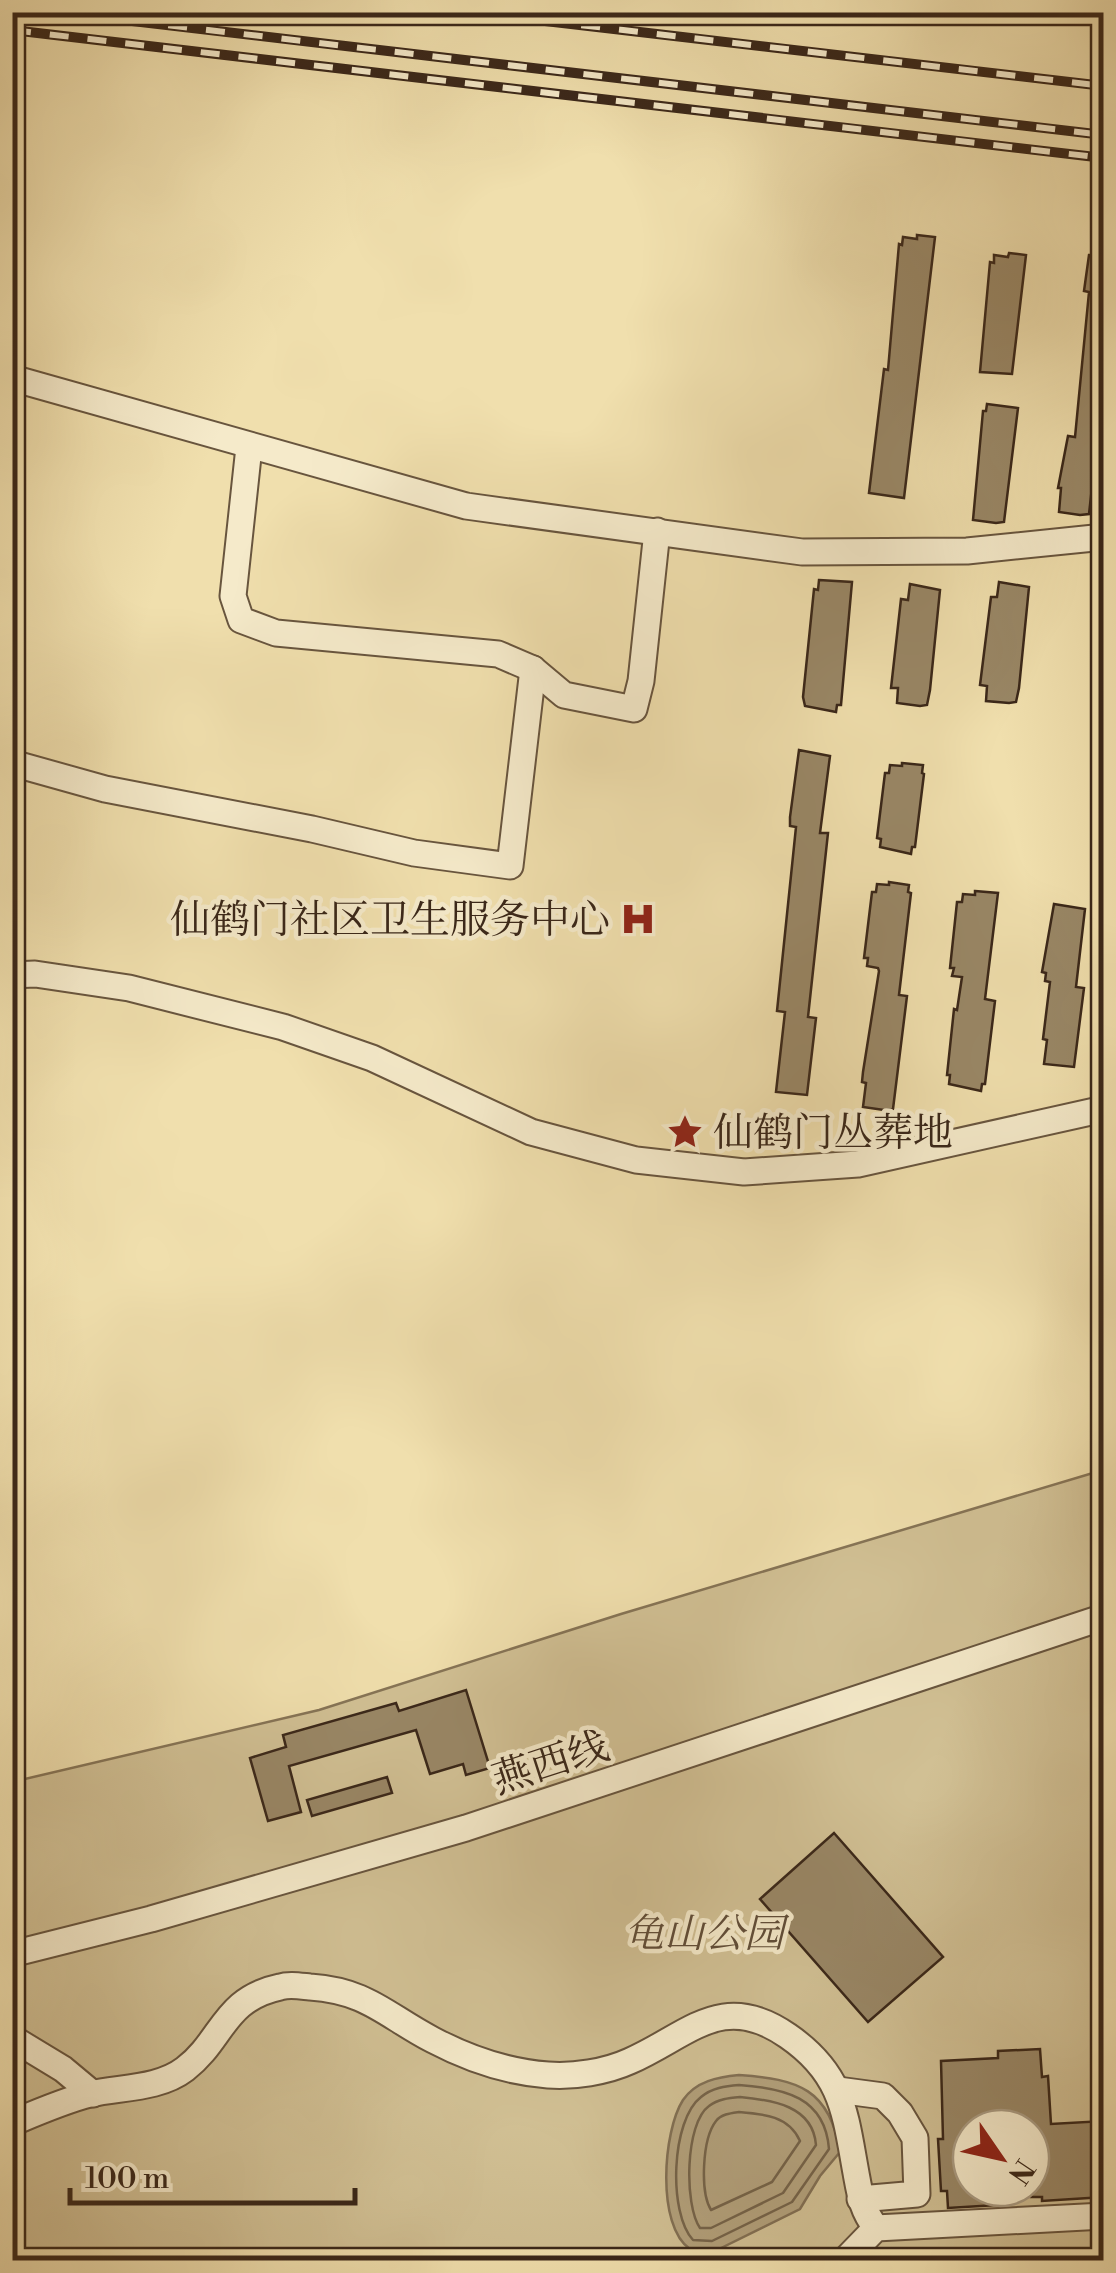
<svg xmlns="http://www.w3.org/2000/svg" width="1116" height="2273" font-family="'Libre Bodoni','Noto Serif SC',serif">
	<rect width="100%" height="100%" fill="#f0dfad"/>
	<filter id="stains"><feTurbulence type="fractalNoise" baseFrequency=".002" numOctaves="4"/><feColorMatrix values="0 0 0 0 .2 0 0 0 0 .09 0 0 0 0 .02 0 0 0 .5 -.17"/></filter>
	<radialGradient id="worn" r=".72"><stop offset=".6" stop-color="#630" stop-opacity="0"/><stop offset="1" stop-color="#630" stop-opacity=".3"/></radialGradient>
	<path fill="#d1c094" stroke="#867456" stroke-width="2.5" fill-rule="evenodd" d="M1103,1470V2260H13L12,1782L319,1710L621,1614ZM971,2128H1031V2188H971Z"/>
	<path fill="#b2a07b" stroke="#827054" stroke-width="2.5" d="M739,2075C798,2079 830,2089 840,2152L820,2176L800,2209L713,2252L690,2249C656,2226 663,2131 683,2100C696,2081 718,2077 739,2075Z"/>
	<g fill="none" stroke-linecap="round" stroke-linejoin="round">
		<g stroke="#76644a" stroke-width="2.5">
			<path d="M739,2085C784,2088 825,2097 829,2149L792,2202L712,2241L693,2240C668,2213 671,2120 701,2097C712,2088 725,2086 739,2085Z"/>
			<path d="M740,2097C773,2100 813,2106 816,2145L783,2193L711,2228H700C684,2205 685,2123 709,2106C718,2099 729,2098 740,2097Z"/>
			<path d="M739,2112C764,2114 789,2116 800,2141L772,2182L711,2210C700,2192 702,2139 716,2121C721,2114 732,2113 739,2112Z"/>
		</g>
	</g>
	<g fill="#998766" stroke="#3a2719" stroke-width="2.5">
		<polygon points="917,235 935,237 904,498 869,493 884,369 888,370 899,244 902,245 903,237 917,239"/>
		<polygon points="1009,253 1026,255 1012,374 980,372 990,262 994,263 994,255 1008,257"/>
		<polygon points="1089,255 1104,256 1104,417 1100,416 1089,514 1080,515 1059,512 1061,488 1058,488 1068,436 1075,437 1089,292 1084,291"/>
		<polygon points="987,404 1018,408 1004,522 996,523 973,520 983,411 986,411"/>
		<polygon points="819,580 852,582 841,705 837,705 836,712 805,706 803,697 814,589 818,590"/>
		<polygon points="999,582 1029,587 1019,688 1016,702 1009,703 986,701 987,686 980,685 991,597 997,597"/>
		<polygon points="910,584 940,590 930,690 927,705 920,706 897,703 898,688 891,688 901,599 908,600"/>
		<polygon points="799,750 830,756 820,833 828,833 808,1017 816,1018 807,1095 776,1092 785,1012 777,1011 796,827 790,826 790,817"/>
		<polygon points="902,763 923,765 922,773 924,774 915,847 912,847 911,854 880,847 881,839 877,838 885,773 889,773 890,765 902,766"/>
		<polygon points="889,882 909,885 908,892 911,893 899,995 907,996 893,1109 884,1110 863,1107 866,1083 862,1082 863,1072 879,971 878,968 867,966 868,958 864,958 872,892 876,892 877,884 889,885"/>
		<polygon points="975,891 998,893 985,999 995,1001 985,1084 982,1084 981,1091 949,1084 950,1075 947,1075 954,1009 957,1010 962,977 952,976 954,968 950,968 957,902 962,902 963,894 975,895"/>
		<polygon points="1054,904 1085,909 1076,987 1084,988 1074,1067 1044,1064 1047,1040 1043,1039 1050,982 1045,981 1046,973 1042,972"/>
		<polygon points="466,1690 490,1768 466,1775 463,1764 430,1774 416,1730 289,1766 301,1812 268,1821 250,1758 286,1747 283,1735 396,1703 399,1711"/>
		<polygon points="387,1777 392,1793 312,1816 307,1800"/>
		<polygon points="834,1833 943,1957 868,2022 760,1899"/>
		<polygon points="1040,2049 1042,2077 1048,2076 1051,2124 1104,2121 1104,2197 1042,2201 1042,2197 1031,2197 1031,2128 1008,2128 1008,2122 973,2125 971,2188 996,2188 997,2205 948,2208 947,2191 941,2191 938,2139 943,2139 941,2061 998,2058 998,2051"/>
	</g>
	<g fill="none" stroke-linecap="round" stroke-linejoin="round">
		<defs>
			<g id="minor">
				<polyline points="12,378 466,506 802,552 967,551 1104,537"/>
				<polyline points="249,447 233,596 241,620 276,633 498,654 533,669 564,695 634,709 641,681 657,531"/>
				<polyline points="12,763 105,789 312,829 414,853 510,866 533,669"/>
				<polyline points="12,975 35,974 129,988 283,1027 372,1058 531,1132 636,1160 744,1172 858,1164 1104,1109"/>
				<polyline points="12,1954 151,1919 466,1828 1104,1617"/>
				<polyline points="12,2038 63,2069 93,2094"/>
				<polyline points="838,2090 883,2096 900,2113 915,2138 917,2194 860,2199"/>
				<path d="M12,2123C38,2112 63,2101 90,2094C121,2087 159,2089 185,2069C223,2040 223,1999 280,1987C289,1984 300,1986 310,1987C368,1991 385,2015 433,2040C469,2059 507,2072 548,2075C573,2077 606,2072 630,2061C689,2035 722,1990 788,2036C843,2074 845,2113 856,2173C860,2195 862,2210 876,2228"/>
				<polyline points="845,2260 876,2228 1104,2216"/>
			</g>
		</defs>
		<use href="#minor" stroke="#68553e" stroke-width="29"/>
		<use href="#minor" stroke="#f5eaca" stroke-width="25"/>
		<defs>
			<g id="rail">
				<polyline points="55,12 1104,135"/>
				<polyline points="468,12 1104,86"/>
				<polyline points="12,30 1104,158"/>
			</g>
		</defs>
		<use href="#rail" stroke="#3a2719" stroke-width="10"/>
		<use href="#rail" stroke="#f5eaca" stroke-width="6" stroke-dasharray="19" stroke-linecap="butt"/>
	</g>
	<defs>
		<symbol id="hospital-bare" viewBox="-9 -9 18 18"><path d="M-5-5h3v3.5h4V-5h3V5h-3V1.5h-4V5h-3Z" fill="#8f2418" stroke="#f5eaca" stroke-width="2.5" paint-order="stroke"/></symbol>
		<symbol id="sight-bare" viewBox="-9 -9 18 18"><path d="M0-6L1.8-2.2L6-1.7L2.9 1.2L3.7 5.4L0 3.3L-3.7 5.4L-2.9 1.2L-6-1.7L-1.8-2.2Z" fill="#8f2418" stroke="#f5eaca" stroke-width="2.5" paint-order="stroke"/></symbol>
	</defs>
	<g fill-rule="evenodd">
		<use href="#hospital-bare" x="613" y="894" width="50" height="50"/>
		<use href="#sight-bare" x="660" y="1107" width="50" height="50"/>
	</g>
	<g text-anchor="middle" stroke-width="9" stroke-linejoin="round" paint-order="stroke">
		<g font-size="40" fill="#3a2719" stroke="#f5eaca" text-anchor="end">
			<text x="610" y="933">仙鹤门社区卫生服务中心</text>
			<text x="713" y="1146" text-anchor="start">仙鹤门丛葬地</text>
		</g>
		<g font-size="40" fill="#3a2719" stroke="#f5eaca">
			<text transform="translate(550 1762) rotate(-18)" y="14">燕西线</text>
		</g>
		<g font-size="40" font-style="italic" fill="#604d38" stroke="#f5eaca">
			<text x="704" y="1947">龟山公园</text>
		</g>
	</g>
	<rect width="1116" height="2273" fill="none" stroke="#f0dfad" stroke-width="50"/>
	<rect x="15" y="15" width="1086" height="2243" fill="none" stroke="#3a2719" stroke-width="5"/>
	<rect x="25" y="25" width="1066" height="2223" fill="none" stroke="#3a2719" stroke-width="2.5"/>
	<g transform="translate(1001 2158) rotate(124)"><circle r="48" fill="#f5eaca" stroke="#aa9c83" stroke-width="2.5"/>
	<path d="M0-8L18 38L0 25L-18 38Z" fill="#8f2418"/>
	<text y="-15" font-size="28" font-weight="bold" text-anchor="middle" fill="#3a2719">N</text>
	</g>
	<path d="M70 2188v15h285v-15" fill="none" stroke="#3a2719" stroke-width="5"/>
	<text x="85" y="2188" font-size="30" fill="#3a2719" stroke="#f5eaca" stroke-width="8" paint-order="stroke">100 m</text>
	<rect width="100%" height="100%" filter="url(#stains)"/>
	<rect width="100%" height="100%" fill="url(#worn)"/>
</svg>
